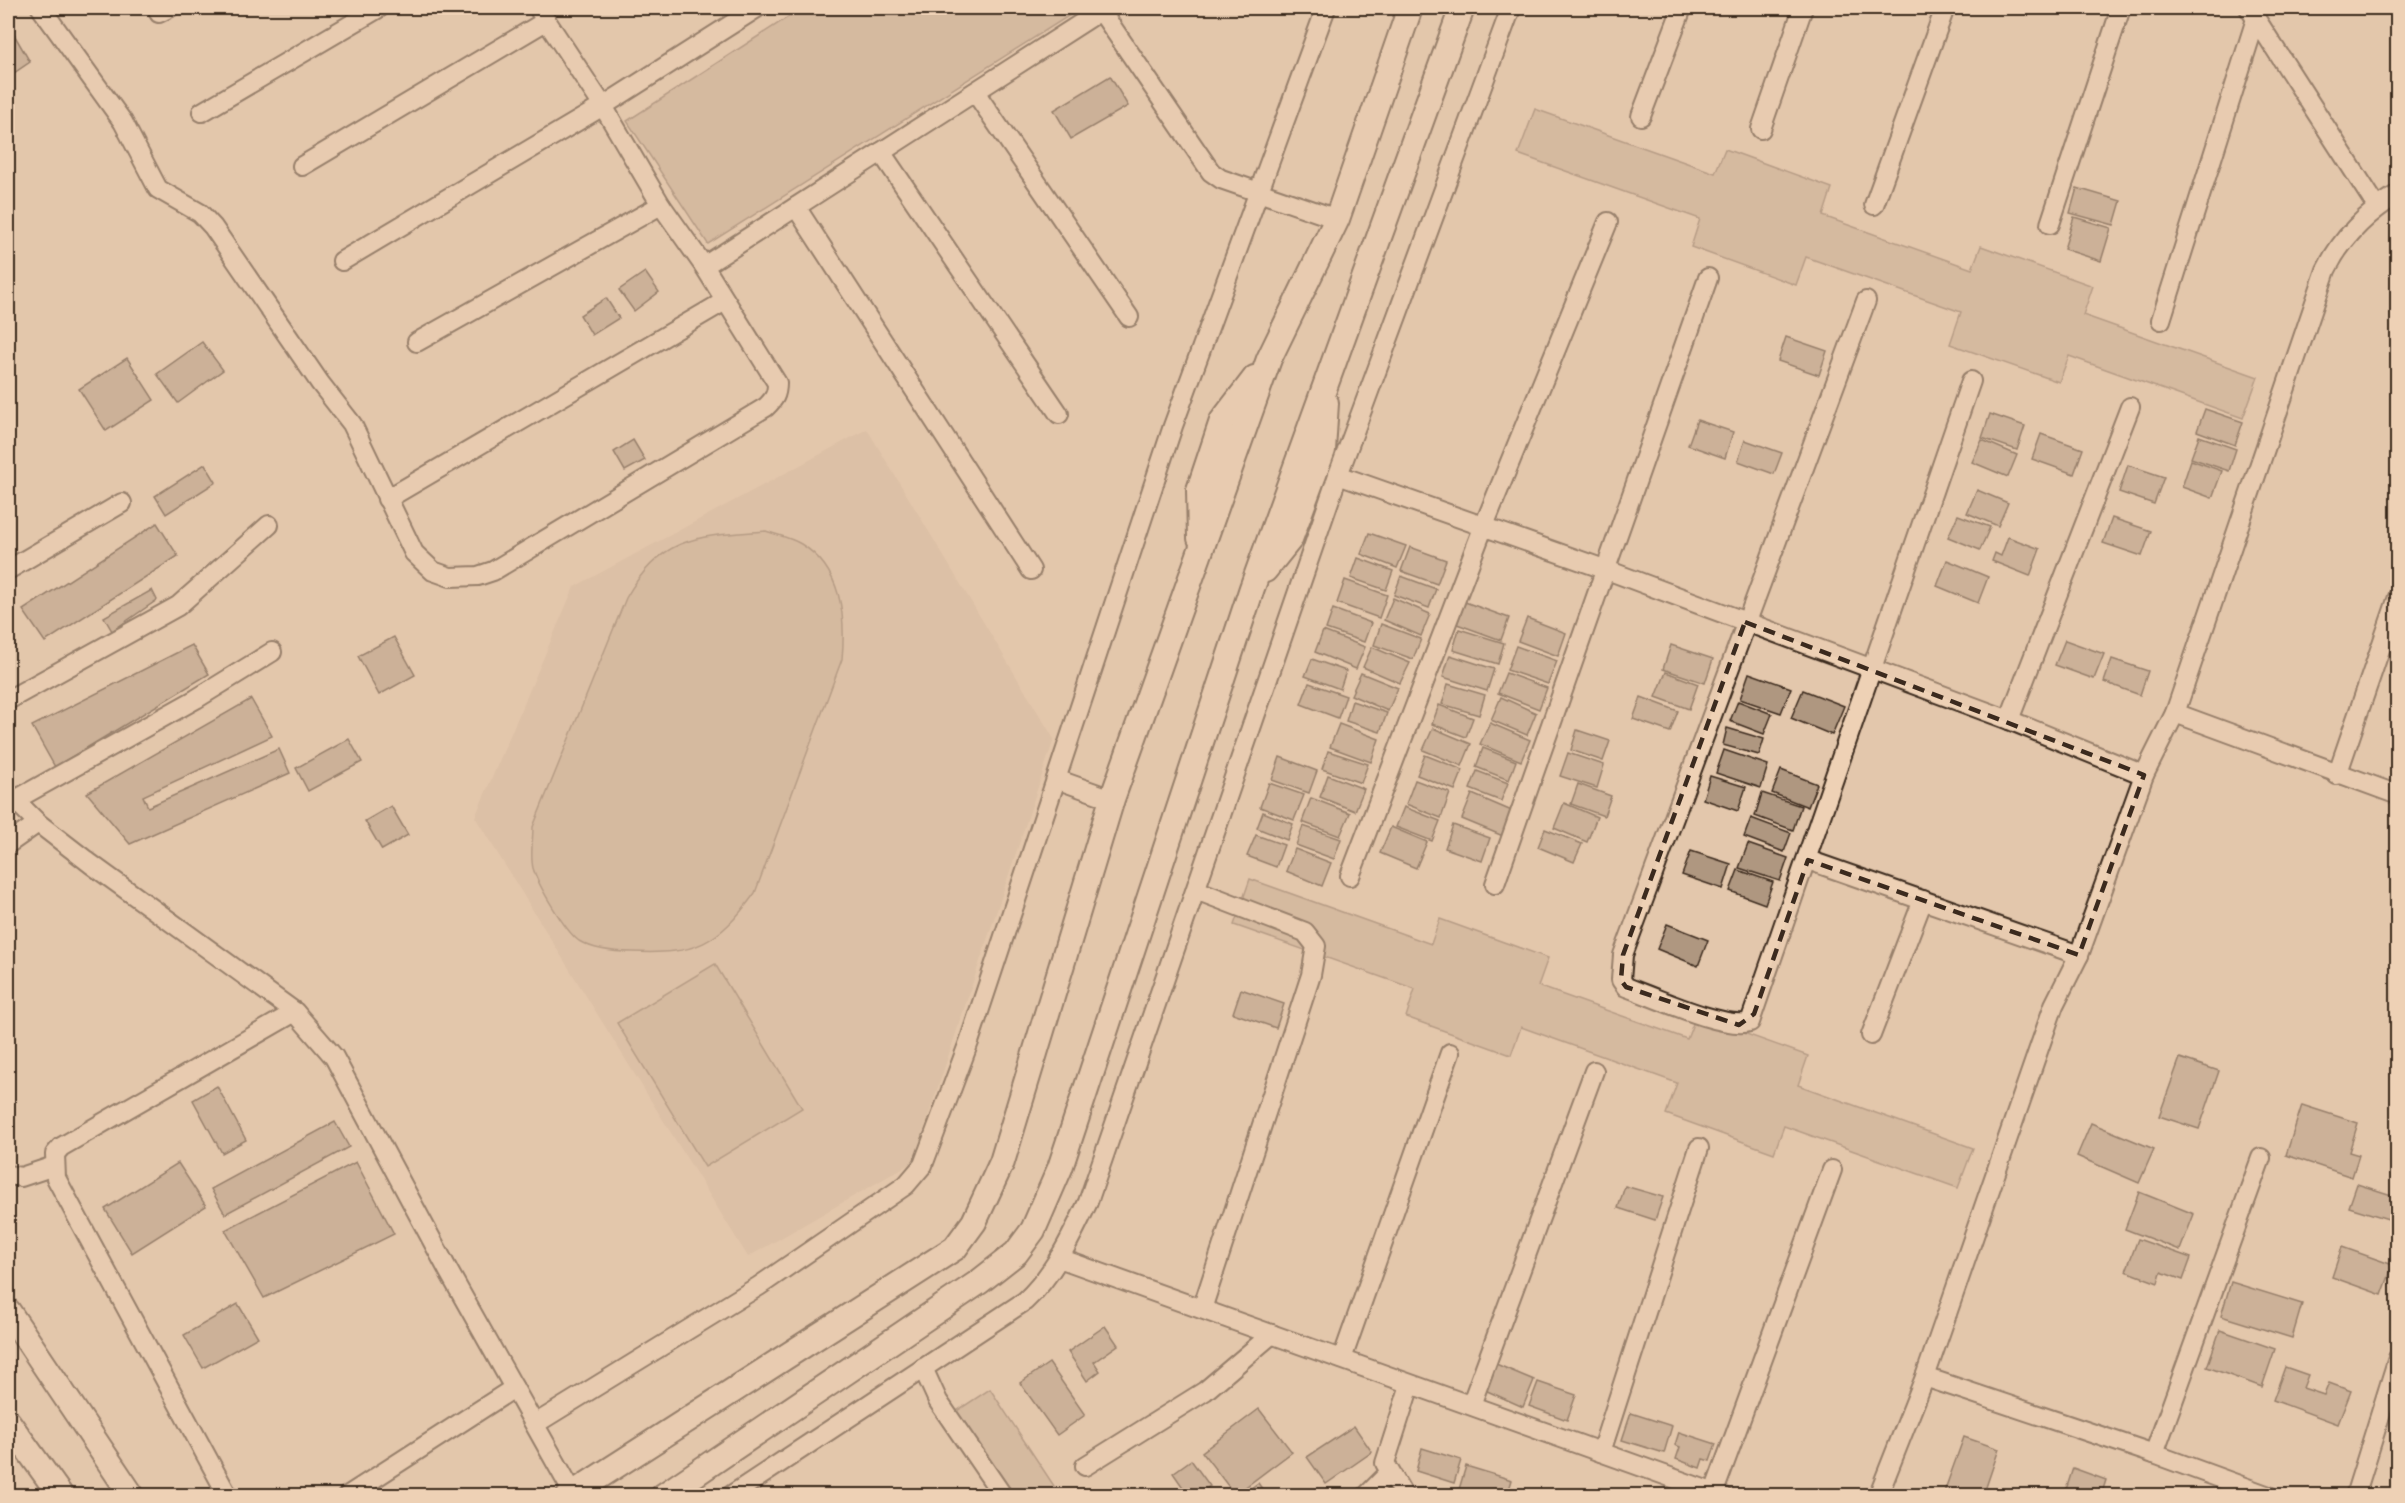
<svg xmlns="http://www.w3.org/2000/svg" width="2405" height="1503" font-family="Pangolin,sans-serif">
	<rect width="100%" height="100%" fill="#e3c7ac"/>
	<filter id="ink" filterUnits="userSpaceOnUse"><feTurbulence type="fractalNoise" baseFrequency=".0167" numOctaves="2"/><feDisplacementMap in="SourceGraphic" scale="12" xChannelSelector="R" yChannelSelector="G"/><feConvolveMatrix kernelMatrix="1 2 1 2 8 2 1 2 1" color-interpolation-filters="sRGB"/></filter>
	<g filter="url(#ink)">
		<polygon fill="#d3b99f" points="867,429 1054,739 913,1162 748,1257 475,817 574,587"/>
		<g fill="#c4aa91" stroke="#806a58" stroke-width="1.5">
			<polygon points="802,8 1065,8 1070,15 708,244 627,121"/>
			<polygon points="1535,109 1715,173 1725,149 1832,188 1823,216 1972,269 1981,246 2093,286 2083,315 2258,377 2243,418 2069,356 2059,382 1950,344 1961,312 1806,257 1796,285 1691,247 1700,219 1518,154"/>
			<path d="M766,531C777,535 791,538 801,544C842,569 846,616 842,659L755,893C717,945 696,955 632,952C615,952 594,950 579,941C565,931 538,885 533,868C530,856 533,839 533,827L626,598C662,534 700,536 766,531Z"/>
			<polygon points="1250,879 1431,944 1440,919 1548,958 1538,986 1687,1039 1696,1016 1808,1056 1798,1085 1973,1148 1958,1188 1784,1126 1774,1153 1666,1114 1677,1083 1521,1027 1511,1055 1406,1017 1415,989 1234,925"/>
			<polygon points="715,964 802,1108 705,1167 617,1023"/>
			<polygon points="990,1389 1060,1495 993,1495 943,1420"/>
		</g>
		<g fill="#af9780" stroke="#3b2a1e" stroke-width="1.5">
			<polygon points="8,24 30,62 8,77"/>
			<polygon points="1110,76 1128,106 1071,139 1054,110"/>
			<polygon points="2077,188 2121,201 2114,225 2070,213"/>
			<polygon points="2074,217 2111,228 2101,261 2064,249"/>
			<polygon points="645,272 659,292 634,311 619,290"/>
			<polygon points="606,298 619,318 592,335 580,315"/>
			<polygon points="1786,337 1827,351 1819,375 1778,361"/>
			<polygon points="202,342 223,370 178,403 157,374"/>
			<polygon points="127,358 154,400 106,431 79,389"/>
			<polygon points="2205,409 2243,422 2235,445 2197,431"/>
			<polygon points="1990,414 2025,426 2017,450 1982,438"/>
			<polygon points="1697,420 1733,432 1725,458 1688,445"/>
			<polygon points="2041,434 2083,449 2074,474 2032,459"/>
			<polygon points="2199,436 2236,449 2229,471 2191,458"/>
			<polygon points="633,440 645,460 625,471 614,452"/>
			<polygon points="1745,440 1782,453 1774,474 1738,461"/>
			<polygon points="1982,440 2017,455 2008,477 1972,462"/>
			<polygon points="2191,460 2222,471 2212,498 2182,487"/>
			<polygon points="205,464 216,482 166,514 155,496"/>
			<polygon points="2128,465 2164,477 2154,504 2119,492"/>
			<polygon points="1977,490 2008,503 1998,526 1967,513"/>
			<polygon points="1958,515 1990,527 1980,550 1948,537"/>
			<polygon points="2112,518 2151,531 2142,556 2103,543"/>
			<polygon points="157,523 178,556 45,642 23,610"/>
			<polygon points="1369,533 1406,546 1397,568 1361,554"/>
			<polygon points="2008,537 2040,549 2030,576 1992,561 1995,553 2001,556"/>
			<polygon points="1410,547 1446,560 1437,584 1401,571"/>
			<polygon points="1358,558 1393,571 1386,590 1351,578"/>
			<polygon points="1947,560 1988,577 1978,603 1937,586"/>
			<polygon points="1401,576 1436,589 1429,608 1394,595"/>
			<polygon points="1345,580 1387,595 1379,618 1337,603"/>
			<polygon points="152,590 157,600 112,631 104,617"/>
			<polygon points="1393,598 1430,614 1421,636 1384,620"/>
			<polygon points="1465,602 1509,618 1501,640 1457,624"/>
			<polygon points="1333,609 1371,623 1364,642 1326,629"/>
			<polygon points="1527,618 1566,633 1558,656 1518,641"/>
			<polygon points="1381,624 1421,639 1413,659 1374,645"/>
			<polygon points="1459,629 1504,643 1498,664 1453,650"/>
			<polygon points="1323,631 1365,647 1356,669 1315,652"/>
			<polygon points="394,637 415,675 379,695 358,656"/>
			<polygon points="2065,640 2104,654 2094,679 2055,665"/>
			<polygon points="192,645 209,674 55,767 32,726"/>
			<polygon points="1671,645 1713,659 1705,683 1663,669"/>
			<polygon points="1516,646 1557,661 1548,684 1507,670"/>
			<polygon points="1372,647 1410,663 1400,683 1363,667"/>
			<polygon points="1450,655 1494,669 1487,691 1443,677"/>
			<polygon points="1312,659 1346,671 1340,689 1305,676"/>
			<polygon points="2112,659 2148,671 2140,695 2104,682"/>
			<polygon points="1666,672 1698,684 1689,709 1656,697"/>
			<polygon points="1361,673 1398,688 1388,711 1351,695"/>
			<polygon points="1506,673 1547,688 1539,709 1498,693"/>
			<polygon points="1749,673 1791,688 1781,713 1740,699"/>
			<polygon points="1309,683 1346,696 1338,718 1301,704"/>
			<polygon points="1448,684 1485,695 1479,715 1442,704"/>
			<polygon points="1803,690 1844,706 1832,735 1791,718"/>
			<polygon points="1501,697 1536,713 1527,735 1491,720"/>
			<polygon points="1641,697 1678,711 1670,732 1633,719"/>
			<polygon points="251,699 272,736 143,796 148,807 279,749 290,773 130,844 87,793"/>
			<polygon points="1352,701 1387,713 1380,732 1346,721"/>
			<polygon points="1738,701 1772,714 1764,734 1730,721"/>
			<polygon points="1439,705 1473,718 1466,737 1432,724"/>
			<polygon points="1490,723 1530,740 1521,761 1480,744"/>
			<polygon points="1339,724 1379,739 1371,762 1330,747"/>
			<polygon points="1433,728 1471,744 1462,766 1423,750"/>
			<polygon points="1727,728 1764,739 1759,755 1723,745"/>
			<polygon points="1577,730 1610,741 1603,761 1571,750"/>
			<polygon points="349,739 362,762 308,791 296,768"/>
			<polygon points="1483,748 1516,761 1509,780 1476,767"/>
			<polygon points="1724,750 1768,765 1761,788 1716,773"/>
			<polygon points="1328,751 1368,764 1361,783 1322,769"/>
			<polygon points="1568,753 1604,765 1597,788 1560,776"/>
			<polygon points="1425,755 1463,770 1455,790 1417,775"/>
			<polygon points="1280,757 1317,771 1309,793 1272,780"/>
			<polygon points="1781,770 1817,784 1808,807 1772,793"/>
			<polygon points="1477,771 1508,783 1501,801 1470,789"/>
			<polygon points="1328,775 1364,789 1355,811 1320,797"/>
			<polygon points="1710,776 1746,787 1738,811 1703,799"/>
			<polygon points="1415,780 1450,793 1441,818 1406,804"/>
			<polygon points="1269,783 1304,795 1294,820 1260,807"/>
			<polygon points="1578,784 1611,796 1604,816 1571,804"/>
			<polygon points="1762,793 1801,806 1793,830 1755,816"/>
			<polygon points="1472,794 1514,812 1503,836 1462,819"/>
			<polygon points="1311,798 1350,813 1340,836 1302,822"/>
			<polygon points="1564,803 1597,817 1587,842 1554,828"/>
			<polygon points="391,806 408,835 382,850 365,821"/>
			<polygon points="1404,807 1440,821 1432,841 1396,827"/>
			<polygon points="1263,812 1293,824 1287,840 1257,828"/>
			<polygon points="1751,818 1791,833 1784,852 1744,837"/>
			<polygon points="1453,825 1490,838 1482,861 1445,848"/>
			<polygon points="1303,826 1341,839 1334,859 1296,845"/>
			<polygon points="1391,827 1427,842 1416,868 1380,853"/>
			<polygon points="1545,829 1582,844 1574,862 1538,847"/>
			<polygon points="1256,835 1284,845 1276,867 1247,856"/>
			<polygon points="1748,844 1788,858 1780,881 1739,868"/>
			<polygon points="1295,849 1331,863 1322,886 1286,871"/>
			<polygon points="1691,851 1731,864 1723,889 1682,875"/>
			<polygon points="1738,870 1773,882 1765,904 1730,891"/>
			<polygon points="1667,924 1708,940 1698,966 1657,949"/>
			<polygon points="1241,989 1284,1004 1276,1028 1233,1013"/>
			<polygon points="2180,1058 2219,1071 2199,1129 2159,1116"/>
			<polygon points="217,1086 246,1140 222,1153 193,1100"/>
			<polygon points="2302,1105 2358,1123 2349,1152 2359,1155 2352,1177 2286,1155"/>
			<polygon points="335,1122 349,1147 225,1214 211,1189"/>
			<polygon points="2091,1123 2154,1149 2139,1183 2077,1156"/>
			<polygon points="356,1162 394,1234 264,1298 225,1230"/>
			<polygon points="178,1163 206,1206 132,1253 105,1209"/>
			<polygon points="2357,1184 2398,1197 2398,1222 2349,1207"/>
			<polygon points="1625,1186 1663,1197 1655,1220 1618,1208"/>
			<polygon points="2139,1192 2194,1214 2180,1250 2125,1229"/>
			<polygon points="2138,1239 2191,1258 2183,1280 2161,1272 2158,1283 2126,1271"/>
			<polygon points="2342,1247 2393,1265 2382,1295 2332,1277"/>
			<polygon points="2231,1282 2302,1304 2292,1338 2221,1316"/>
			<polygon points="238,1304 258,1337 203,1368 184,1335"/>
			<polygon points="1105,1326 1118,1345 1094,1362 1100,1371 1087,1381 1068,1352"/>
			<polygon points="2220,1330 2275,1349 2262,1387 2207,1367"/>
			<polygon points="1049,1363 1085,1415 1057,1435 1020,1383"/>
			<polygon points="1496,1364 1534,1380 1523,1407 1485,1390"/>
			<polygon points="2285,1367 2308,1375 2303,1388 2324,1395 2329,1383 2351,1391 2338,1424 2273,1400"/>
			<polygon points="1538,1382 1576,1395 1567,1420 1529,1406"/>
			<polygon points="1259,1409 1292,1452 1235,1495 1202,1452"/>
			<polygon points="1631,1413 1672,1426 1664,1453 1622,1440"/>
			<polygon points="1354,1426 1372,1452 1326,1484 1307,1457"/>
			<polygon points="1679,1432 1716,1444 1710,1461 1703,1459 1700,1468 1676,1459 1680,1447 1675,1445"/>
			<polygon points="1964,1437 1999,1449 1983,1496 1943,1495"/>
			<polygon points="1422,1448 1461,1460 1454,1483 1416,1471"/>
			<polygon points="1191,1460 1210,1486 1196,1496 1189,1496 1173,1473"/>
			<polygon points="1466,1466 1512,1480 1507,1496 1457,1496"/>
			<polygon points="2073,1468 2106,1480 2101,1496 2064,1496"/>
			<polygon points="1258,1483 1267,1496 1240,1496"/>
		</g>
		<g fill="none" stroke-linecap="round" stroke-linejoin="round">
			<defs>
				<g id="street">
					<path d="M41,8L123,122L158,189L200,213L213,227L320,383L352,424L414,553L433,571L450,577L478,576L493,571L766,407C774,399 777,395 777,383L704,266L661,205L603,106L538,8"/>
					<polyline points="1099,8 1211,172 1221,179 1337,219"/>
					<polyline points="2249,8 2377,207"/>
					<polyline points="159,13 169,8"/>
					<polyline points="975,92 1129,317"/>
					<polyline points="202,112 379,8"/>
					<polyline points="1641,116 1682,8"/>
					<polyline points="1761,129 1803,8"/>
					<polyline points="881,152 1059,414"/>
					<polyline points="302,166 546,21"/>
					<polyline points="1874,205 1945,8"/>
					<polyline points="796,207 1031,570"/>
					<polyline points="2050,224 2121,8"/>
					<polyline points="342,261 603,106 757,8"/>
					<polyline points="704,266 1105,8"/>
					<path d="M1866,301L1623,955L1621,980L1626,987C1654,997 1725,1030 1750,1022L1971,381"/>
					<polyline points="2161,320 2256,19"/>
					<polyline points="417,342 661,205"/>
					<polyline points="1338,475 1607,570 2009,720 2144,775"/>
					<polyline points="387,499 725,301"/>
					<polyline points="8,570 122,503"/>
					<polyline points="8,700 178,606 269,525"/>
					<polyline points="2175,713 2398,795"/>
					<polyline points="2009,720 2130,407"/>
					<polyline points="2337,775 2398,597"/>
					<polyline points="1056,779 1112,799"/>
					<polyline points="8,793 38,823 91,864 295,1012 334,1057 449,1272 573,1493"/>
					<polyline points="15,800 196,699 272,652"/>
					<polyline points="8,844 38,823"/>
					<polyline points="1808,860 2079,955"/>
					<polyline points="1350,876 1483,528 1608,222"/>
					<polyline points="1495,884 1708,278"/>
					<polyline points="1196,890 1305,932 1316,946 1311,975 1202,1309"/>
					<polyline points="1871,1035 1923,900"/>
					<polyline points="8,1175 21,1177 54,1166"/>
					<polyline points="1059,1258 1723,1496"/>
					<polyline points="1342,1359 1450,1053"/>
					<polyline points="923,1368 938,1401 1003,1496"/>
					<polyline points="1925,1377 2154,1454 2269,1496"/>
					<polyline points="1471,1405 1594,1071"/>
					<polyline points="535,1424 759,1286 906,1185 923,1165 969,1042 1173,426 1326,8"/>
					<polyline points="1601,1452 1699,1148"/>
					<polyline points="2154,1454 2261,1158"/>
					<polyline points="1085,1466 1205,1391 1272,1334"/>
					<polyline points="1714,1492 1832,1170"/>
					<polyline points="228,1496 56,1178 55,1154 61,1147 295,1012"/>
					<polyline points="347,1496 514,1388"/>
					<path d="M730,1496L1025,1301C1054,1274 1071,1238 1088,1202L1338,475L1511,8"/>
					<polyline points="1366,1496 1389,1473"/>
					<polyline points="1404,1496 1385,1463 1410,1385"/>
					<path d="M1878,1496L1925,1377L2054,1005L2079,955L2144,775L2175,713L2326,270C2342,237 2367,213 2398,194"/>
					<polyline points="2355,1496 2398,1358"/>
				</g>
				<g id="secondary">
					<polyline points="1200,538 1199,490 1222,421 1255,378"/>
					<polyline points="1265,570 1290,539 1323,450 1326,403"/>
					<polyline points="8,1311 132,1496"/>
					<polyline points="8,1422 61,1496"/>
					<polyline points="569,1496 955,1248 974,1222 1002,1162 1112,799 1269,359 1337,219 1410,8"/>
					<polyline points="663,1496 979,1282 1016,1253 1033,1230 1060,1168 1252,588 1462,8"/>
				</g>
			</defs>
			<use href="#street" stroke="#3b2a1e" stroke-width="22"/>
			<use href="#secondary" stroke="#3b2a1e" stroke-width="28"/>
			<use href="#street" stroke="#eed1b5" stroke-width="18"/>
			<use href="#secondary" stroke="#eed1b5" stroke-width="24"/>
		</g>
	</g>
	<path d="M0 0H2405V1503H0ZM1745,622L2144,775L2079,955L1808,860L1754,1014L1739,1025L1626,987L1621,980L1623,955Z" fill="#e3c7ac" fill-opacity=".55" fill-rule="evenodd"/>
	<path fill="none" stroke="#3b2a1e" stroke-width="4.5" stroke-dasharray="12 8" stroke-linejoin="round" d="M1745,622L2144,775L2079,955L1808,860L1754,1014L1739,1025L1626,987L1621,980L1623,955Z"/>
	<rect width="2405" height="1503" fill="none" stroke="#eed1b5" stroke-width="30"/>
	<rect x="15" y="15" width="2375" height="1473" fill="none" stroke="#3b2a1e" stroke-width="2" filter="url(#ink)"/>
</svg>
